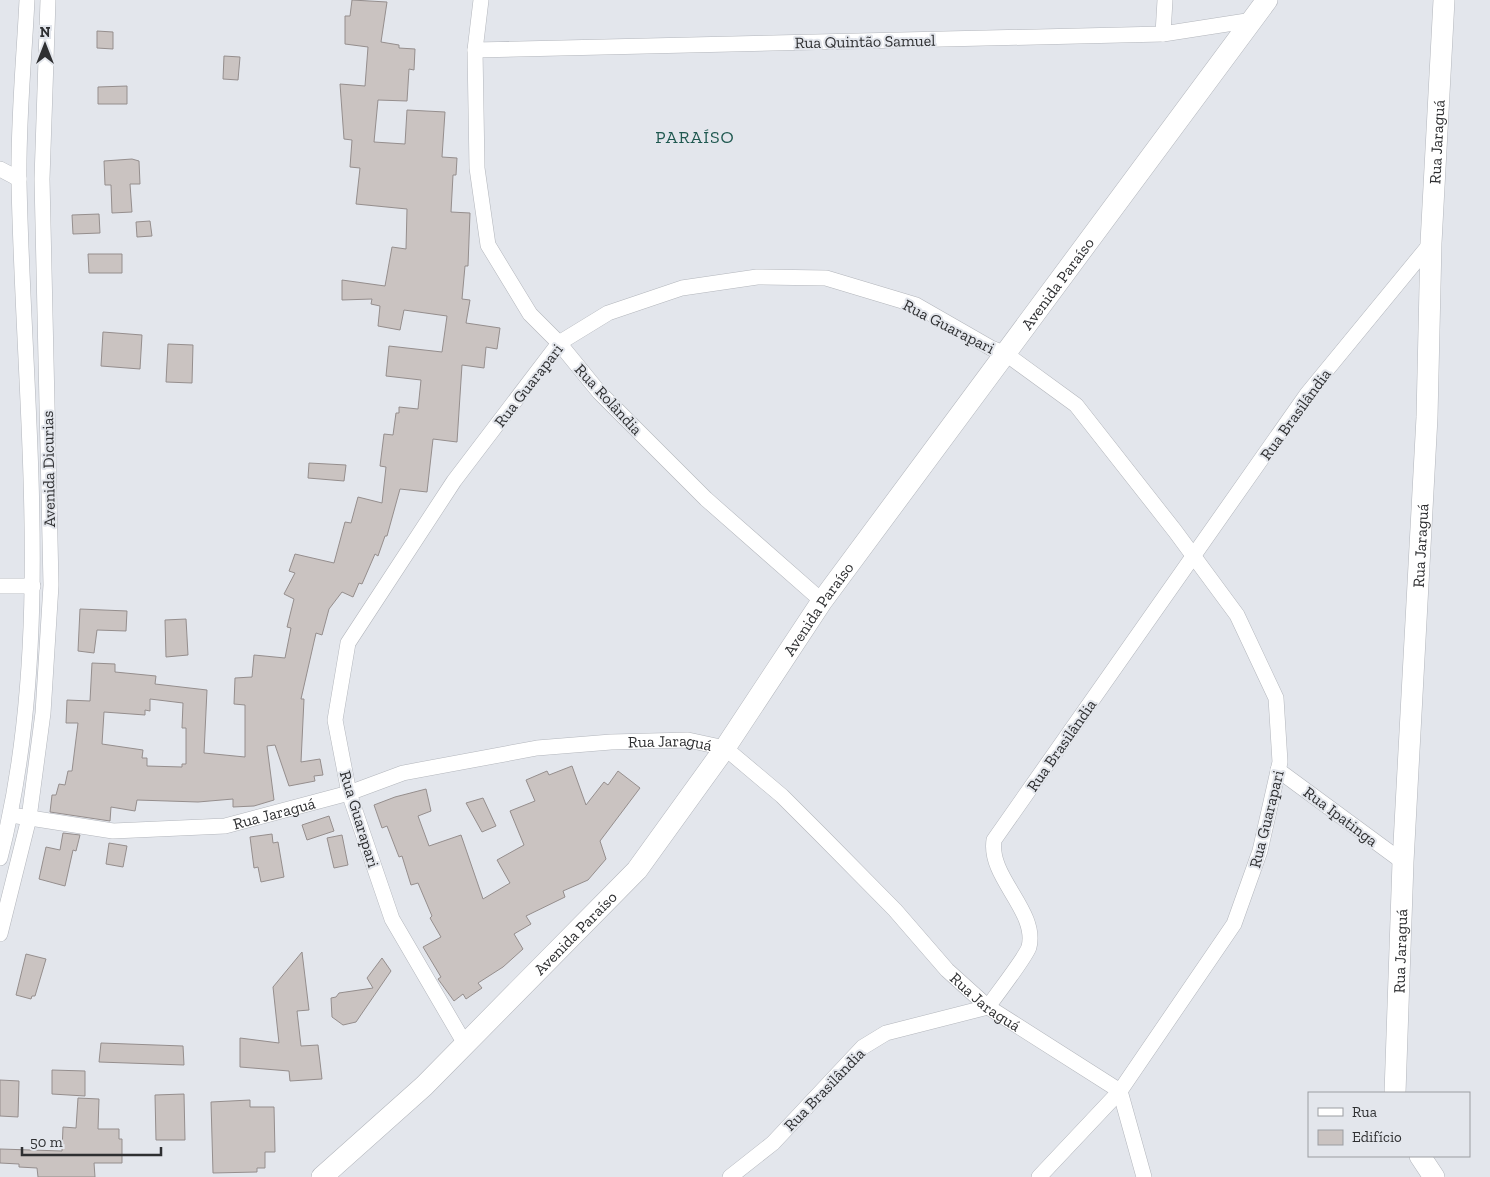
<svg xmlns="http://www.w3.org/2000/svg" width="1490" height="1177" font-family="'Zilla Slab',serif">
	<rect width="100%" height="100%" fill="#e3e6ec"/>
	<g fill="#cac3c1" stroke="#958e8d" fill-rule="evenodd">
		<path d="M352,0L387,2L381,42L399,45V48L415,49L414,70L409,69L407,101L378,100L374,142L405,144L407,110L445,112L442,157L457,158L456,175H453L451,212L470,213L468,266H465L462,299L470,300L466,323L500,328L497,349L486,347L484,368L462,365L457,442L433,439L427,492L400,489L387,536H385L378,556L375,554L362,584L359,583L353,597L342,592L329,609L322,635L316,633L301,699H304L301,762L320,759L323,775L314,776L315,781L289,786L275,745L267,746L274,800L254,806L233,807V799L198,802L137,800L135,811L111,807L110,821L50,812L52,795H56L59,784L65,785L68,771H72L78,723H66L67,700L90,701L92,663L115,664V672L156,676L155,684L207,690L204,753L245,757V705L234,704L235,678L252,677L254,655L285,658L291,628L287,627L294,599L284,594L295,573L289,571L295,554L334,563L345,522L351,523L358,497L382,503L386,467L380,466L384,434L393,435L396,413H399V407L418,409L421,380L386,376L389,346L442,352L447,316L404,310L400,330L378,326L380,306L371,304L372,299L342,300V280L385,286L392,247L406,249L407,209L356,204L360,168L350,167L352,140L344,139L340,84L365,86L368,47L345,44V16H350ZM150,699L183,703L182,728H186V764H182V767L147,766V758H142L143,750L102,744L104,712L145,715V710L150,711Z"/>
		<polygon points="97,31 113,32 113,49 97,48"/>
		<polygon points="224,56 240,57 238,80 223,79"/>
		<polygon points="127,86 127,104 98,104 98,87"/>
		<polygon points="132,159 139,161 140,184 130,184 132,212 112,213 111,185 105,185 104,161"/>
		<polygon points="99,214 100,233 73,234 72,215"/>
		<polygon points="150,221 152,236 137,237 136,222"/>
		<polygon points="88,254 122,254 122,273 89,273"/>
		<polygon points="103,332 142,335 140,369 101,366"/>
		<polygon points="168,344 193,345 192,383 166,382"/>
		<polygon points="309,463 346,465 344,481 308,478"/>
		<polygon points="80,609 127,611 126,631 97,630 94,653 78,651"/>
		<polygon points="186,619 188,655 166,657 165,620"/>
		<polygon points="572,766 586,805 604,782 608,785 618,771 640,788 600,841 606,859 588,880 563,891 565,897 526,916 531,924 514,934 523,949 503,967 478,983 482,988 466,999 463,994 454,1001 438,979 441,977 423,947 441,937 430,918 432,916 418,883 411,885 402,856 399,857 387,826 382,828 374,805 395,797 426,789 431,811 418,816 429,846 461,835 483,899 510,883 497,860 524,845 510,811 535,801 526,780 547,771 549,775"/>
		<polygon points="483,798 496,826 482,832 466,803"/>
		<polygon points="329,816 334,831 307,840 302,825"/>
		<polygon points="63,833 80,835 76,851 73,850 65,886 39,879 46,847 60,850"/>
		<polygon points="272,834 273,843 278,842 284,877 261,882 258,867 254,868 250,837"/>
		<polygon points="342,835 348,865 334,868 327,838"/>
		<polygon points="109,843 127,846 123,867 106,864"/>
		<polygon points="302,952 309,1010 297,1011 301,1046 318,1045 322,1079 290,1081 289,1071 240,1067 240,1038 279,1043 273,987"/>
		<polygon points="26,954 46,959 35,996 32,996 31,999 16,995"/>
		<polygon points="382,958 391,971 356,1022 343,1025 332,1017 331,998 336,997 339,993 373,988 367,978"/>
		<polygon points="101,1043 183,1046 184,1065 99,1062"/>
		<polygon points="52,1070 85,1071 85,1096 52,1094"/>
		<polygon points="0,1080 19,1081 18,1117 0,1116"/>
		<polygon points="184,1094 185,1140 156,1140 155,1095"/>
		<polygon points="78,1098 99,1099 98,1129 119,1129 119,1139 122,1139 122,1163 94,1163 95,1177 38,1177 37,1168 19,1167 19,1164 0,1163 0,1149 62,1151 63,1127 76,1128"/>
		<polygon points="250,1100 250,1107 274,1107 275,1152 265,1152 265,1168 257,1168 257,1172 213,1173 211,1102"/>
	</g>
	<g fill="none" stroke-linecap="round" stroke-linejoin="round">
		<defs>
			<g id="street">
				<polyline points="481,0 475,50 477,168 488,245 530,314 559,343 599,392 706,499 822,601"/>
				<polyline points="1163,34 1165,0"/>
				<polyline points="475,50 1163,34 1253,20"/>
				<polyline points="0,169 19,179"/>
				<polyline points="0,586 33,586"/>
				<polyline points="1278,770 1403,862"/>
				<path id="s1" d="M11,815L113,831L225,826L349,793L403,773L537,748L611,742L688,740L725,748L782,796L821,835L895,910L947,970L988,1007L1120,1091L1144,1177"/>
				<path d="M0,858C56,641 23,403 19,181C18,121 24,60 27,0"/>
				<polyline points="0,934 29,818 43,713 51,585 42,179 48,0"/>
				<polyline points="465,1044 392,919 349,793 335,720 348,643 454,481 559,343 608,313 682,288 757,277 826,278 916,305 991,348 1006,354 1076,405 1175,531 1237,615 1276,698 1280,762 1260,851 1234,924 1120,1091 1039,1177"/>
				<path d="M730,1177L773,1143L863,1047L886,1033L988,1007C996,995 1026,957 1029,947C1038,911 988,877 994,840L1307,394L1431,243"/>
			</g>
			<g id="secondary">
				<path id="s2" d="M1395,1093L1403,862L1427,417L1431,243L1444,0"/>
				<polyline points="1420,1156 1434,1177"/>
				<path id="s3" d="M322,1177L424,1086L637,870L725,748L822,601L1267,0"/>
			</g>
		</defs>
		<use href="#street" stroke="#b3b6bc" stroke-width="16"/>
		<use href="#secondary" stroke="#b3b6bc" stroke-width="22"/>
		<use href="#street" stroke="#fff" stroke-width="15"/>
		<use href="#secondary" stroke="#fff" stroke-width="21"/>
	</g>
	<g text-anchor="middle" stroke-width="4" stroke-linejoin="round" paint-order="stroke">
		<g font-size="16" fill="#2e2f31" stroke="#e3e6ec">
			<text transform="translate(865 41) rotate(-1)" y="6">Rua Quintão Samuel</text>
			<text dy="6" stroke="none"><textPath href="#s2" startOffset="952">Rua Jaraguá</textPath></text>
			<text dy="6" stroke="none"><textPath href="#s3" startOffset="1162">Avenida Paraíso</textPath></text>
			<text transform="translate(949 326) rotate(27)" y="6">Rua Guarapari</text>
			<text transform="translate(528 385) rotate(-52)" y="6">Rua Guarapari</text>
			<text transform="translate(609 399) rotate(47)" y="6">Rua Rolândia</text>
			<text transform="translate(1295 414) rotate(-54)" y="6">Rua Brasilândia</text>
			<text transform="translate(48 469) rotate(-91)" y="6">Avenida Dicurias</text>
			<text dy="6" stroke="none"><textPath href="#s2" startOffset="548">Rua Jaraguá</textPath></text>
			<text dy="6" stroke="none"><textPath href="#s3" startOffset="758">Avenida Paraíso</textPath></text>
			<text dy="6" stroke="none"><textPath href="#s1" startOffset="671">Rua Jaraguá</textPath></text>
			<text transform="translate(1061 745) rotate(-55)" y="6">Rua Brasilândia</text>
			<text dy="6" stroke="none"><textPath href="#s1" startOffset="266">Rua Jaraguá</textPath></text>
			<text transform="translate(1341 816) rotate(37)" y="6">Rua Ipatinga</text>
			<text transform="translate(360 819) rotate(73)" y="6">Rua Guarapari</text>
			<text transform="translate(1266 819) rotate(-76)" y="6">Rua Guarapari</text>
			<text dy="6" stroke="none"><textPath href="#s3" startOffset="352">Avenida Paraíso</textPath></text>
			<text dy="6" stroke="none"><textPath href="#s2" startOffset="142">Rua Jaraguá</textPath></text>
			<text dy="6" stroke="none"><textPath href="#s1" startOffset="1091">Rua Jaraguá</textPath></text>
			<text transform="translate(824 1089) rotate(-46)" y="6">Rua Brasilândia</text>
		</g>
		<g font-size="18" letter-spacing="1" fill="#1f5850" stroke="#e3e6ec">
			<text x="695" y="143">PARAÍSO</text>
		</g>
	</g>
	<rect x="1308" y="1092" width="162" height="65" fill="#e3e6ec" stroke="#9b9da1"/>
	<rect x="1318" y="1108" width="25" height="8" fill="#ffffff" stroke="#9b9da1"/>
	<text x="1352" y="1117" font-size="15" fill="#2e2f31">Rua</text>
	<rect x="1318" y="1130" width="25" height="15" fill="#cac3c1" stroke="#9b9da1"/>
	<text x="1352" y="1142" font-size="15" fill="#2e2f31">Edifício</text>
	<g transform="translate(45 45)" stroke="#e3e6ec" stroke-width="4" paint-order="stroke">
	<path d="M0-4L9 19L0 12L-9 19Z" fill="#2e2f31"/>
	<text y="-8" font-size="14" font-weight="bold" text-anchor="middle" fill="#2e2f31">N</text>
	</g>
	<path d="M22 1147v8h139v-8" fill="none" stroke="#2e2f31" stroke-width="2.5"/>
	<text x="30" y="1147" font-size="15" fill="#2e2f31" stroke="#e3e6ec" stroke-width="4" paint-order="stroke">50 m</text>
</svg>
